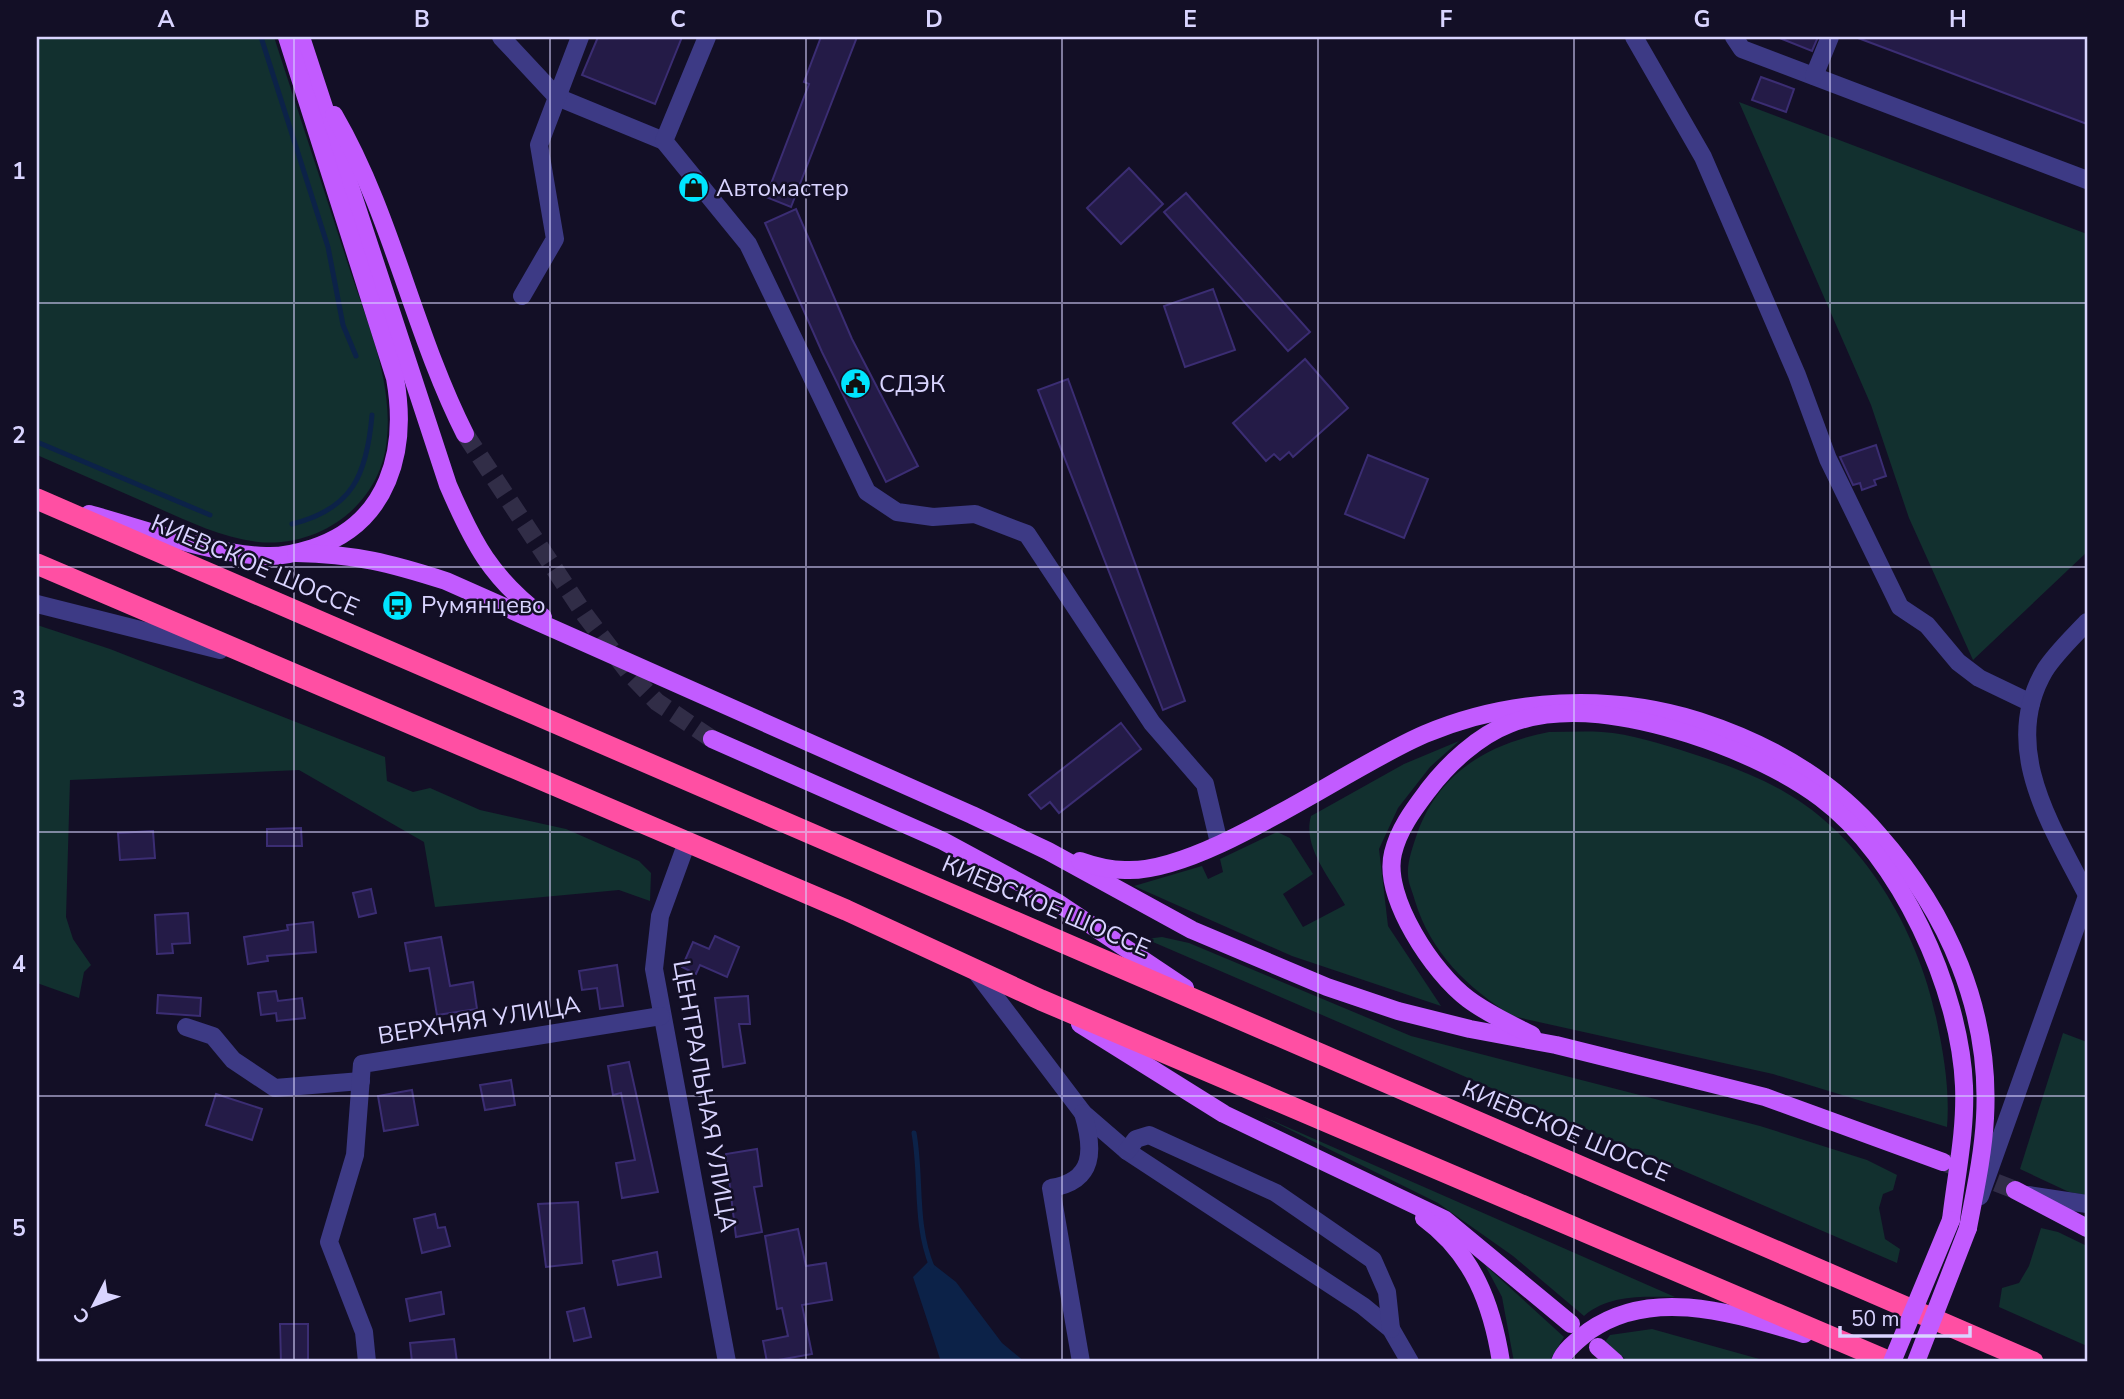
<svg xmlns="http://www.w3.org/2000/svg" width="2124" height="1399" font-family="'Nunito Sans',sans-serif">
	<rect width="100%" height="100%" fill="#130f26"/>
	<g fill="#12302f">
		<path d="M37,37H274C298,111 322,184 346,258C364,315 393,377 387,438C382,503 322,548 258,542C223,538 190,522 158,508C118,490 77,473 37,455Z"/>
		<polygon points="1739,102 2087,234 2087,552 1973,660 1909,518 1871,405"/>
		<polygon points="37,625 110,649 385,757 387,781 413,792 430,788 480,810 566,829 639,861 651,873 650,901 619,890 435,907 424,842 299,770 70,780 66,917 73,939 91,965 84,972 79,998 37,983"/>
		<path d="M1549,732C1567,732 1585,731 1602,732C1631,734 1662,744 1690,753C1721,763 1753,774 1783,791C1865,837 1919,932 1937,1022C1944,1056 1950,1092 1947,1127L1773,1074L1512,1016C1467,987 1431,953 1415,901C1413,893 1408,883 1408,875C1407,862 1413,846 1417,834C1439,772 1488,744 1549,732Z"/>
		<path d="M1459,741L1430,767L1398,808L1379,849L1388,926L1441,1006L1292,956L1134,886L1202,866L1208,879L1223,872L1220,859L1277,832L1290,838L1313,874L1283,894L1303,927L1345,905C1331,879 1302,847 1311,816L1404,764Z"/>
		<polygon points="1162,937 1189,943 1411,1036 1760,1126 1867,1160 1897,1175 1893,1190 1883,1194 1879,1208 1885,1239 1900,1249 1897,1263 1146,939"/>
		<polygon points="2063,1033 2087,1042 2087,1195 2069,1192 2020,1169"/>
		<path d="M1262,1116L1675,1297C1643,1297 1610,1294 1584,1316L1513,1256L1438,1203Z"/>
		<polygon points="2041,1228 2058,1232 2087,1246 2087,1346 1999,1307 2002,1288 2019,1283 2029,1266"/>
		<polygon points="1485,1265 1564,1337 1549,1362 1514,1362 1502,1297"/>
		<polygon points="1652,1329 1770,1362 1629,1362 1605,1342 1610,1335"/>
	</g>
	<polygon fill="#0c2248" points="929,1261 956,1282 1002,1343 1025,1362 941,1362 913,1277"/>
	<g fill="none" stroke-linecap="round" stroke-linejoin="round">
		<g stroke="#0c2248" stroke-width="5">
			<polyline points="261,37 328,247 343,325 356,356"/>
			<polyline points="37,442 210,515"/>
			<path d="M292,524C353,509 367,474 372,415"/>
			<path d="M914,1133C922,1178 914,1223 932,1267"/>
		</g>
	</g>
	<g fill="#241b47" stroke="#3b2d73" stroke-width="2">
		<polygon points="598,37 682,37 655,104 582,75"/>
		<polygon points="821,37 857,37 791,207 766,197 809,84 804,82"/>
		<polygon points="1777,37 1818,37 1812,51"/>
		<polygon points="1858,37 2087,37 2087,124 1858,38"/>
		<polygon points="1761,77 1794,89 1786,112 1752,100"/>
		<polygon points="1129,168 1163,204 1121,244 1087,208"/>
		<polygon points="1186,193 1310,332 1288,351 1164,212"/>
		<polygon points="796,209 852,339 918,466 886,482 822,352 765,223"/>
		<polygon points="1213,289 1235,350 1185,367 1164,306"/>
		<polygon points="1305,359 1348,408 1293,457 1289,452 1280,460 1274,454 1266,461 1233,423"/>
		<polygon points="1068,379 1185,701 1163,710 1038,390"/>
		<polygon points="1876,445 1886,476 1874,480 1876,485 1862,490 1860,483 1853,485 1840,457"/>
		<polygon points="1368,455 1428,479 1404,538 1345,514"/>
		<polygon points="1121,723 1141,749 1059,813 1050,802 1041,809 1029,795"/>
		<polygon points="301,828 302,846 267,846 267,829"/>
		<polygon points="153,831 155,858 120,860 118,833"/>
		<polygon points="371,889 376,913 359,917 353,893"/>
		<polygon points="188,913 190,943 172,944 173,953 157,954 155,915"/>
		<polygon points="313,922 316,952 267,956 268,961 248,964 244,937 288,930 287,925"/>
		<polygon points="715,936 739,947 727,977 700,965 696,974 682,967 693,942 709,949"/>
		<polygon points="441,937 450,986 473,982 477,1009 437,1015 429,968 410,971 405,943"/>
		<polygon points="617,965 623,1006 600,1009 597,988 582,990 579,971"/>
		<polygon points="276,991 278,1001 302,998 305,1018 277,1021 276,1013 261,1015 258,993"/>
		<polygon points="158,995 201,998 200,1016 157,1013"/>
		<polygon points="748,996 750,1024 739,1024 745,1063 723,1067 715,998"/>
		<polygon points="629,1062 658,1192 622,1198 616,1163 635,1160 621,1093 613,1095 608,1066"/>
		<polygon points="511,1080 515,1105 485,1110 480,1085"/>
		<polygon points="412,1090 418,1125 384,1131 378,1096"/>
		<polygon points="216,1094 262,1109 252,1140 206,1125"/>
		<polygon points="757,1149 762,1186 754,1187 762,1232 736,1237 726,1154"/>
		<polygon points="578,1202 582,1263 546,1267 538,1204"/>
		<polygon points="435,1214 438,1228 445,1227 450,1246 422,1253 414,1219"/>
		<polygon points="798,1229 806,1266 826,1263 832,1300 802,1305 812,1354 767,1362 763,1341 788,1336 782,1308 777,1309 765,1236"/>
		<polygon points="657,1252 661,1277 618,1285 613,1261"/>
		<polygon points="441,1292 444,1314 410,1321 406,1299"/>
		<polygon points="584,1308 591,1337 574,1341 567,1312"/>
		<polygon points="280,1324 308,1324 308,1362 281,1362"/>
		<polygon points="454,1339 457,1362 412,1362 410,1343"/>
	</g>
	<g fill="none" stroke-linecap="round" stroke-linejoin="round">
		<g stroke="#312d47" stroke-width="18" stroke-dasharray="18 9" stroke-linecap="butt">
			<polyline points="465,434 585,615 629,673 657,702 712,739"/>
			<polyline points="1946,1163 2015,1190"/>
		</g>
		<g stroke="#3d3a85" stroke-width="18">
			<polyline points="501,37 557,97 664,141"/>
			<polyline points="707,37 664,141 748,244 867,492 897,512 933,517 975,514 1027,534 1152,723 1205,784 1219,843"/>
			<polyline points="1634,37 1703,157 1797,375 1828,459 1900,607 1927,625 1958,662 1979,678 2031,703"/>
			<polyline points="1734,37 1742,49 2087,180"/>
			<polyline points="1814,76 1830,37"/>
			<polyline points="522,296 555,239 539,145 580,37"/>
			<polyline points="37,604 220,650"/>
			<path d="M2087,622C2073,637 2056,653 2045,670C1999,747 2052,827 2087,895"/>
			<polyline points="687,842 660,916 654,969 727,1362"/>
			<polyline points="974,969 1083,1113 1127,1151 1363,1306 1391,1329 1410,1362"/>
			<polyline points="186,1027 213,1036 233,1060 275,1088 361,1081"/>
			<polyline points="1127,1151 1136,1139 1149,1135 1276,1193 1373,1260 1387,1292 1391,1329"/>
			<polyline points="2028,1195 2087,1204"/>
			<polyline points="1980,1196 2087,896"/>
			<polyline points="367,1362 364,1332 329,1242 355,1155 362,1064 661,1016"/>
			<path d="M1081,1362L1051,1188C1095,1181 1094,1150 1083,1113"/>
		</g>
		<g stroke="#c25bff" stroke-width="18">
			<path d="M301,37L448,485C473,543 491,578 543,617"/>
			<path d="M334,115C392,215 413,331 465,434"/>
			<path d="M89,514C141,528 213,555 266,556C282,557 297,553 313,548C389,523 408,450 395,378L287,37"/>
			<path d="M296,553C355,554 390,563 446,581L972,815L1048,851L1192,930L1327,987L1398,1011L1470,1029L1556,1045L1765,1097L1943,1162"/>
			<polyline points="712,739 943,841 1058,903 1185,988"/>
			<path d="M1080,861C1094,866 1110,870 1125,870C1204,874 1347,767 1425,734C1511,698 1609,693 1699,721C1767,743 1831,779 1878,834C1948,913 1991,1011 1985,1118C1983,1155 1975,1191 1968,1228"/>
			<polyline points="1080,1024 1224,1114 1444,1219 1571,1324"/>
			<path d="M1532,1035C1510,1024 1488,1014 1468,999C1434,974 1382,897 1393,853C1399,828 1414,809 1429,789C1448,764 1478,736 1509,724C1565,702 1634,717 1689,734C1735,749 1782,769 1821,798C1900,857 1960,989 1964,1086C1966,1131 1956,1176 1951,1220"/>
			<polyline points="2015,1190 2087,1228"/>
			<path d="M1424,1218C1473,1254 1492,1304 1501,1362"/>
			<polyline points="1598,1347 1615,1362"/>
			<path d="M1560,1362C1564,1350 1579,1339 1589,1331C1653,1286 1735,1314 1804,1334"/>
		</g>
		<g stroke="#ff4fa3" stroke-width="21">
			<polyline points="37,499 2033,1362"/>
			<polyline points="37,564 846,910 1041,1000 1890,1362"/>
		</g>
		<g stroke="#c25bff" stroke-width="18">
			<polyline points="1892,1362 1951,1220"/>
			<polyline points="1916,1362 1968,1228"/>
		</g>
	</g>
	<path fill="none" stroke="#d9d4ff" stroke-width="2" stroke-opacity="0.55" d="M294,37V1362M550,37V1362M806,37V1362M1062,37V1362M1318,37V1362M1574,37V1362M1830,37V1362M37,303H2087M37,567H2087M37,832H2087M37,1096H2087"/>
	<defs>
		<symbol id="shop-disc" viewBox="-11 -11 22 22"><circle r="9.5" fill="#00e5ff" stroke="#130f26"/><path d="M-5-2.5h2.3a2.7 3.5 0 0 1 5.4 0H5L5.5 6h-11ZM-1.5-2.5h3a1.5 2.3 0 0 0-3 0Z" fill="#111"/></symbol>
		<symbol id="civic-disc" viewBox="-11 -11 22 22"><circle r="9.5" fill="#00e5ff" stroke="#130f26"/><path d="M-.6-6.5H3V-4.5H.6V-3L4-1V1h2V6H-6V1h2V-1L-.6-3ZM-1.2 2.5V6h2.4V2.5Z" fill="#111"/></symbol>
		<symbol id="bus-disc" viewBox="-11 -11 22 22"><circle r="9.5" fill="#00e5ff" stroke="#130f26"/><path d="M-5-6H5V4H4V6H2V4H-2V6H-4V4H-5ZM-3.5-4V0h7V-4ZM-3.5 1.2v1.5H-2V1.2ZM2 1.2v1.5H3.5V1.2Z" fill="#111"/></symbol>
	</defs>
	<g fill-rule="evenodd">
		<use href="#shop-disc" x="676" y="170" width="35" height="35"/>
		<use href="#civic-disc" x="838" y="366" width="35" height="35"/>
		<use href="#bus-disc" x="380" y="588" width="35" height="35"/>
	</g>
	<g text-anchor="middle" stroke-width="5" stroke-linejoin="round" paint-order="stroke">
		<g font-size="24" fill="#d9d4ff" stroke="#130f26" text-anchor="start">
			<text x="716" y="196">Автомастер</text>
			<text x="879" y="392">СДЭК</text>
			<text x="421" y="613">Румянцево</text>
		</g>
		<g font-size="24" fill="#d9d4ff" stroke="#130f26">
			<text transform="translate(255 565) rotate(23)" y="8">КИЕВСКОЕ ШОССЕ</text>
			<text transform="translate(1046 906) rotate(23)" y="8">КИЕВСКОЕ ШОССЕ</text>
			<text transform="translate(479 1020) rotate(-9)" y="8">ВЕРХНЯЯ УЛИЦА</text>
			<text transform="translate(705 1096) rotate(80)" y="8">ЦЕНТРАЛЬНАЯ УЛИЦА</text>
			<text transform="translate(1566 1131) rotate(23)" y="8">КИЕВСКОЕ ШОССЕ</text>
		</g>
	</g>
	<rect width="2124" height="1399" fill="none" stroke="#130f26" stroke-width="77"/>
	<g transform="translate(94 1305) rotate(228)" stroke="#130f26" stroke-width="5" paint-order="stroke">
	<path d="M0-5L12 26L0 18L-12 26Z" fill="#d9d4ff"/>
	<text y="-10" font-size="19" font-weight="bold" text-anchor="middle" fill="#d9d4ff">С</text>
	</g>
	<path d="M1840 1326v10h130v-10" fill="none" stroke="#d9d4ff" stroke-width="3.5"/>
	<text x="1851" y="1326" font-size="21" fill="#d9d4ff" stroke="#130f26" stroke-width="5" paint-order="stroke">50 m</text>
	<rect x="38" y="38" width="2048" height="1322" fill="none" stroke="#d9d4ff" stroke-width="2.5"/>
	<g font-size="23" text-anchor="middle" font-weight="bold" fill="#d9d4ff">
		<text x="166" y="27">A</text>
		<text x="422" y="27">B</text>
		<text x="678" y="27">C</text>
		<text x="934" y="27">D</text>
		<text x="1190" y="27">E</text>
		<text x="1446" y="27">F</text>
		<text x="1702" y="27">G</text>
		<text x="1958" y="27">H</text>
		<text x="19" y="179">1</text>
		<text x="19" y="443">2</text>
		<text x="19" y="707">3</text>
		<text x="19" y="972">4</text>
		<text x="19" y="1236">5</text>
	</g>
</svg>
